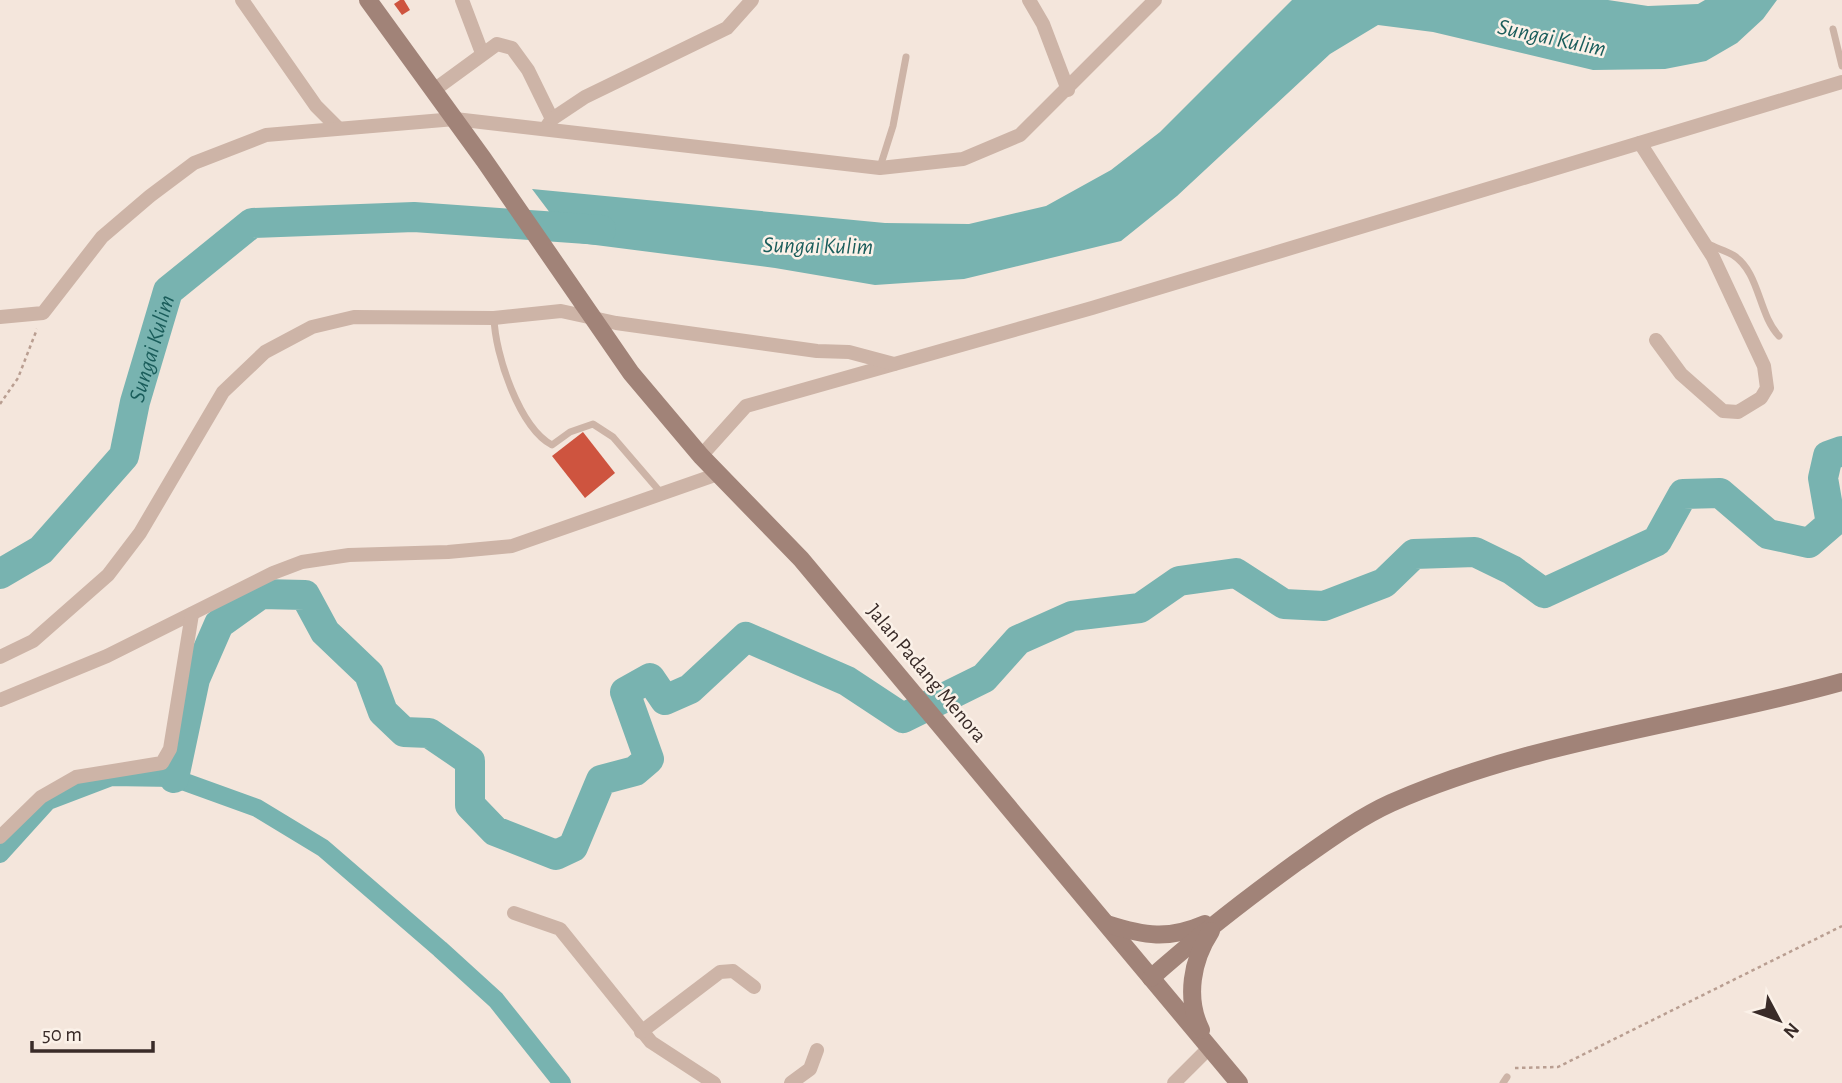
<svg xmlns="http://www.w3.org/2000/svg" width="1842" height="1083" font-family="'Alegreya Sans',sans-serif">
	<rect width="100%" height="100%" fill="#f4e6dc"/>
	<polygon fill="#78b3b0" points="1292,0 1608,0 1648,6 1698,4 1705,0 1777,0 1763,19 1737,43 1706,61 1665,69 1593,70 1433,32 1378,25 1330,54 1177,196 1121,241 964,279 875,285 775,268 572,242 532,189 885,223 969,224 1046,206 1111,170 1160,132"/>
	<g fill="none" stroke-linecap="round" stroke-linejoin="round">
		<polyline stroke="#78b3b0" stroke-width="18" points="0,854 48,801 111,777 174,778 257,808 323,848 440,949 496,1000 562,1083"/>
		<g stroke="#78b3b0" stroke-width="30">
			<path id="s1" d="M0,574L41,550L124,456L135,402L168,291L252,223L414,217L601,230"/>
			<polyline points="174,778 195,679 219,624 261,594 305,595 325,632 369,674 383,712 404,732 429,733 470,761 470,805 495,831 556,855 573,847 601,780 635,771 649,759 625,692 650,678 665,700 690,689 746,637 847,681 903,718 984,678 1018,640 1072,616 1140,608 1179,581 1236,573 1284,604 1324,606 1384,583 1414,554 1475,552 1512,570 1544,593 1657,541 1683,494 1720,493 1768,534 1809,543 1831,524 1823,478 1828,456 1842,451"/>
		</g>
	</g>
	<g fill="#ce543f">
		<polygon points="400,0 404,0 410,10 402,15 394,4"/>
		<polygon points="583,432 615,473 585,498 552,456"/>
	</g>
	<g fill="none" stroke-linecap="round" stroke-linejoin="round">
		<g stroke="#b99e91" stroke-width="2.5" stroke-dasharray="3.5 3.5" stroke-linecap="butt">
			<polyline points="0,404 18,378 37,329"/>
			<polyline points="1515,1068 1558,1067 1842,926"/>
		</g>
		<g stroke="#cdb4a7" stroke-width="7">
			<polyline points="1833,29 1842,66"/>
			<polyline points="880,167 893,126 906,57"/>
			<path d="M1708,244C1716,248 1726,251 1733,255C1760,272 1758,314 1779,336"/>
			<path d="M494,318C495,354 519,427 552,445L570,432L593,424L613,437L662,494"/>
			<polyline points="1503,1083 1507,1077"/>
		</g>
		<g stroke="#cdb4a7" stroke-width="14">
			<polyline points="242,0 316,106 337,127"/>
			<polyline points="462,0 482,53"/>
			<polyline points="1029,0 1043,24 1068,90"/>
			<polyline points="434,90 497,44 512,48 528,70 552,119"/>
			<polyline points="545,129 552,119 585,97 727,28 752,0"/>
			<polyline points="1640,143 1713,257 1764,366 1767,388 1761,398 1738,412 1723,411 1681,374 1656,340"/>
			<polyline points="0,317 43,313 102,237 150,196 194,163 266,135 455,119 880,168 963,159 1020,135 1155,0"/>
			<polyline points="701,456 746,406 1092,308 1842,82"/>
			<polyline points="0,657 33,641 108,575 140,533 223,392 265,352 312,327 354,317 494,318 561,311 616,323 817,351 849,352 894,364"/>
			<polyline points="0,700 107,656 273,573 302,562 349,555 448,552 512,546 718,474"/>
			<polyline points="0,837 41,797 76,777 162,763 170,749 192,614"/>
			<polyline points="514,913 560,929 651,1042 714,1083"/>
			<polyline points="641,1032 720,972 733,971 754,987"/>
			<polyline points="791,1083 810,1069 817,1050"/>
			<polyline points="1174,1083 1209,1048"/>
		</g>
		<g stroke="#a18378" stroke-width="18">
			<polyline points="368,0 484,160 631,373 701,456 801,559 1239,1083"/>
			<path d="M1107,924C1145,936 1168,940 1205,924"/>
			<path d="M1151,978C1198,936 1246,899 1297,862C1327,841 1358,818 1391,803C1533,740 1693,724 1842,682"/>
			<path d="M1201,1030C1185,998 1192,960 1211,931"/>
		</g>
	</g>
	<g text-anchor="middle" stroke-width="5" stroke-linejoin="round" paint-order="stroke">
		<g font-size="21" fill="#392b28" stroke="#fbf1e8">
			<text transform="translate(927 673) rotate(50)" y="7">Jalan Padang Menora</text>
		</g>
		<g font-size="23" font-style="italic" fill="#1a5d5b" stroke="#fbf1e8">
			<text transform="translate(1552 37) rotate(12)" y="8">Sungai Kulim</text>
			<text transform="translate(818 245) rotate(1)" y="8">Sungai Kulim</text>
			<text dy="8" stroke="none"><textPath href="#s1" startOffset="284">Sungai Kulim</textPath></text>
		</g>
	</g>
	<g transform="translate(1779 1020) rotate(131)" stroke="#fbf1e8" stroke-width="5" paint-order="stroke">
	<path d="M0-5L12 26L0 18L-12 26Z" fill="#392b28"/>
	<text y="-10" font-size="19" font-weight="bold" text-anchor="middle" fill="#392b28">N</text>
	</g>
	<path d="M32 1041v10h121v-10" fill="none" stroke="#392b28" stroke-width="3.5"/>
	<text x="42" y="1041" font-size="21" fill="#392b28" stroke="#fbf1e8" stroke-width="5" paint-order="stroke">50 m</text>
</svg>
